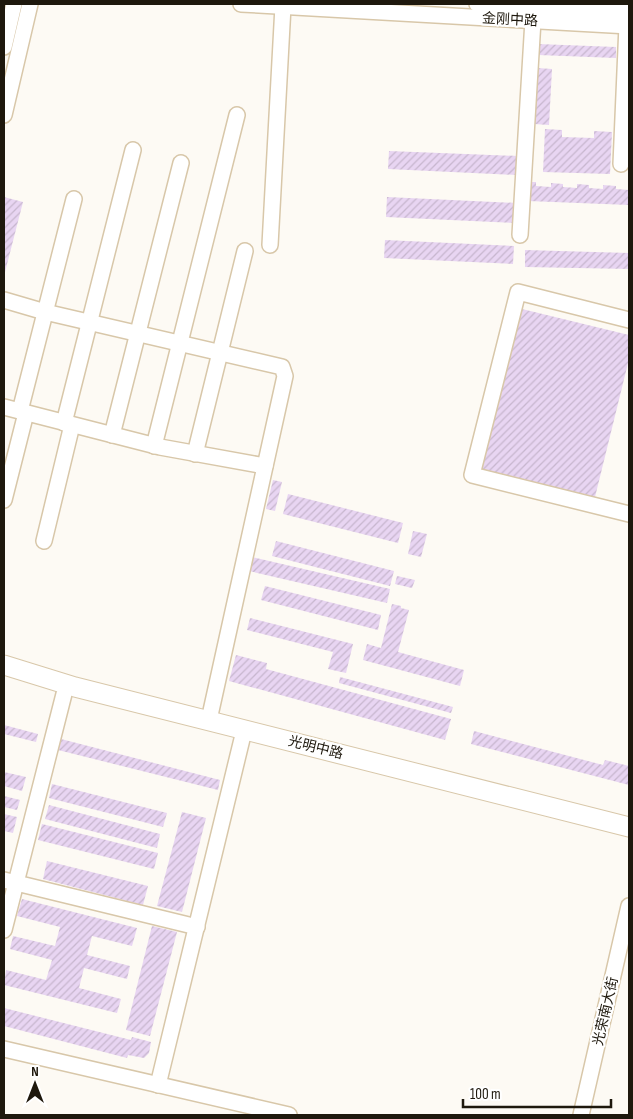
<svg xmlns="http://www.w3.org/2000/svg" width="633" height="1119" font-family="'Sofia Sans Condensed','Noto Sans SC',sans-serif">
	<defs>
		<pattern id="building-hatch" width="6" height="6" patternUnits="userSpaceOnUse" patternTransform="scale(1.25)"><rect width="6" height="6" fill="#e8d5f2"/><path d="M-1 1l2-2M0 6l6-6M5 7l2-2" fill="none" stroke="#c7b6ce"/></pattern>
	</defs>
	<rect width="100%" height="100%" fill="#fdfaf4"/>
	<g fill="url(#building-hatch)">
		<polygon points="538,44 616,47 616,58 538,55"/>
		<polygon points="538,68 552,69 549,125 534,124"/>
		<polygon points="545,129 562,130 562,137 594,138 594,131 612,132 610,174 543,172"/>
		<polygon points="389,151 518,156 517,175 388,169"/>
		<polygon points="529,182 536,182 536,186 551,187 551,183 563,184 563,187 577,188 577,184 589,185 589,188 603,189 603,185 616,186 616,189 629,190 629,205 528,201"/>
		<polygon points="4,197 23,202 4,276"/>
		<polygon points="387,197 517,203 516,223 386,217"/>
		<polygon points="385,240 514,246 513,264 384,258"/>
		<polygon points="525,250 629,253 629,269 525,267"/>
		<polygon points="522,309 629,335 629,359 595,497 482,469"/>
		<polygon points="273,480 282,482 275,511 266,509"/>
		<polygon points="288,494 403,523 398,543 283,514"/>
		<polygon points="413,531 427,534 421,557 408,554"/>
		<polygon points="276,541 394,571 390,586 272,556"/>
		<polygon points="252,557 390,589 387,603 249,571"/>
		<polygon points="397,576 415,580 412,588 395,584"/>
		<polygon points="265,586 381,615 378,630 261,600"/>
		<polygon points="392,604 401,606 401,608 409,610 398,652 464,670 460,686 363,660 367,644 381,648"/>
		<polygon points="250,618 353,644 346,673 328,669 333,652 247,630"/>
		<polygon points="236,655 267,663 266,669 451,719 445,740 229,681"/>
		<polygon points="340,677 453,707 451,713 339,683"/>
		<polygon points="4,725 38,734 36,742 4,734"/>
		<polygon points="474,731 603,765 605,760 629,766 629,785 471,744"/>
		<polygon points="61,739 220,780 218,790 58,750"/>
		<polygon points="4,772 26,777 22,791 4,786"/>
		<polygon points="52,784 167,813 163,827 49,798"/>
		<polygon points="4,796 20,800 17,810 4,807"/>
		<polygon points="49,805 160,834 157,848 45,819"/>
		<polygon points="182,812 206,818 182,912 157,906"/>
		<polygon points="4,814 17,817 13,833 4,831"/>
		<polygon points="42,824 158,853 154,869 38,840"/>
		<polygon points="47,861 148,886 143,905 43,879"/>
		<polygon points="22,899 137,928 132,946 92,936 87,955 130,966 127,979 84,968 79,988 121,999 117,1013 4,985 6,970 46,980 52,960 10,949 13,936 55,946 60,927 17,916"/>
		<polygon points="152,926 177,932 150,1036 126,1030"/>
		<polygon points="4,1008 131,1040 132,1037 151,1042 149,1053 144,1058 128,1055 127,1058 4,1026"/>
	</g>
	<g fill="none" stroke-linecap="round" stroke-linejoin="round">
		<defs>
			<g id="minor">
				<polyline points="241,4 629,26"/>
				<polyline points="477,4 629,12"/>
				<polyline points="4,47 14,4"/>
				<polyline points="4,115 30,4"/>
				<polyline points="621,164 627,25"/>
				<polyline points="520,235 533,20"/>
				<polyline points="270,245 283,6"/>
				<polyline points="4,300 45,312 282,367 285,376 209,720"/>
				<polyline points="629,320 518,292 472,475 629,514"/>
				<polyline points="4,407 160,447 265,466"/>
				<polyline points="20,411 74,199"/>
				<polyline points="64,423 133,150"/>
				<polyline points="112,435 181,163"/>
				<polyline points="154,446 237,115"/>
				<polyline points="195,454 245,251"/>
				<polyline points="4,500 26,413"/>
				<polyline points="44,541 72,425"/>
				<polyline points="4,880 197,927"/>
				<polyline points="4,930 64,694"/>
				<polyline points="4,1049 289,1115"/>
				<polyline points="158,1085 242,739"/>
				<polyline points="581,1115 629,906"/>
			</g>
			<polyline id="major" points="4,665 75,687 629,827"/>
		</defs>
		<use href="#minor" stroke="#d8c7a9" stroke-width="18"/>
		<use href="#major" stroke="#d8c7a9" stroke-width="21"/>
		<use href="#minor" stroke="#fff" stroke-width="15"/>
		<use href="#major" stroke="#fff" stroke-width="19"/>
	</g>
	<g text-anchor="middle" stroke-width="4.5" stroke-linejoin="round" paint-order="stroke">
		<g font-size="14" fill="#1e180d" stroke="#fff">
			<text transform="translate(510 19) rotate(3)" y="5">金刚中路</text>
			<text transform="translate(316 747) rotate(14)" y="5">光明中路</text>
			<text transform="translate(605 1011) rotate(-77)" y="5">光荣南大街</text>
		</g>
	</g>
	<rect width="633" height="1119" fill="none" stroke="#1e180d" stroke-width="10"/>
	<g transform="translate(35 1084)" stroke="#ffffff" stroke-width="4" paint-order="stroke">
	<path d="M0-4L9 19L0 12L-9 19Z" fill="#1e180d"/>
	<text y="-8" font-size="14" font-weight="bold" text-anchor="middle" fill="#1e180d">N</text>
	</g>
	<path d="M463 1099v8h148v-8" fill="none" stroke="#1e180d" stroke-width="2.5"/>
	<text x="470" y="1099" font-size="15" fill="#1e180d" stroke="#ffffff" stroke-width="4" paint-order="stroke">100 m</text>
</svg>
